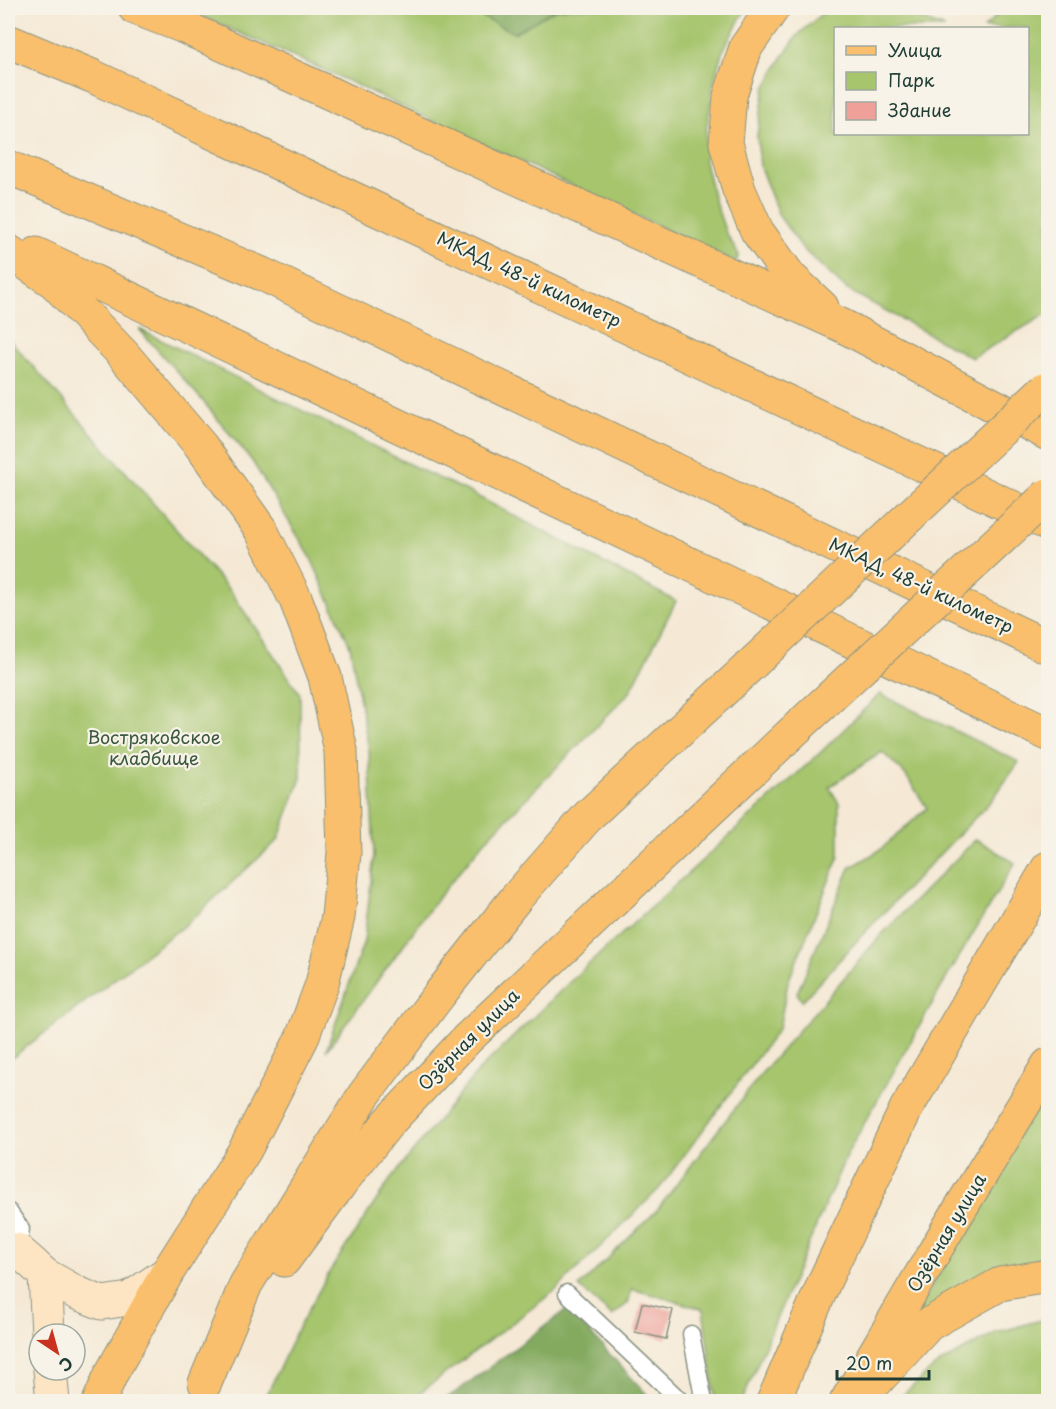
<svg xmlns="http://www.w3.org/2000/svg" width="1056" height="1409" font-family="'Playpen Sans',sans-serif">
	<rect width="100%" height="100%" fill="#f7f3e8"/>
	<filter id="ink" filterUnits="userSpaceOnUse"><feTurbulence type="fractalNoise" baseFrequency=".0167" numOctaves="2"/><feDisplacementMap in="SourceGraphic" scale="12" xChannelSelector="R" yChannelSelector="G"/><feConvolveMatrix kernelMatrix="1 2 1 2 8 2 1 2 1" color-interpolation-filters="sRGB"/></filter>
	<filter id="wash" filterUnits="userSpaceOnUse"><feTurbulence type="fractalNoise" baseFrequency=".008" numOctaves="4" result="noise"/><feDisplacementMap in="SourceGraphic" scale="24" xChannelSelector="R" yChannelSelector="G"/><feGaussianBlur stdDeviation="1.35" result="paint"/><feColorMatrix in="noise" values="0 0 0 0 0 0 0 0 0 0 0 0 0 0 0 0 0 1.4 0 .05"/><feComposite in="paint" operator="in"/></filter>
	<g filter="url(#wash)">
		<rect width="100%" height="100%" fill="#f5e9d5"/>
		<g fill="#a6c56d" stroke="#628150" stroke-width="1.5">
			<polygon points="183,8 465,8 514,33 556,9 571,8 748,8 741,17 722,53 714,80 706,132 705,161 713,196 726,233 739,255 736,262 324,70"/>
			<polygon points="828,8 893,8 945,28 836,28 836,134 1028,134 1028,28 984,28 1004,8 1048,8 1048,313 972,358 846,289 803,249 779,216 760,167 757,135 765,88 782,58 797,36"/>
			<polygon points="139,329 427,473 465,490 676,601 630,692 483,843 437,899 326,1051 364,941 374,855 369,750 350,646 310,556 252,461 202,400"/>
			<polygon points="8,338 231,592 300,694 301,778 278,840 190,921 8,1061"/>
			<polygon points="880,694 1019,762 992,800 866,931 802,1001 797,993 850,868 880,850 927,808 905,774 882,752 829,787 839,803 839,856 788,982 779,1028 659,1189 556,1290 409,1401 264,1401 296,1332 330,1271 390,1180 478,1071 580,972 822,751"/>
			<polygon points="976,839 1015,863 950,972 847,1154 772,1329 742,1401 715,1401 703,1309 632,1289 628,1303 612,1316 579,1287 657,1210 761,1074 882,934"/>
			<polygon points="1039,1097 1043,1127 1048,1142 1048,1270 913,1319"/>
			<polygon points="1048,1318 1048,1401 896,1401 935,1366 995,1333"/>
		</g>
		<g fill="#84aa60" stroke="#52744a" stroke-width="1.5">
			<polygon points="465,8 571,8 556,9 514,33"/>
			<polygon points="568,1309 653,1401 442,1401 460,1389"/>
		</g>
		<g id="blocks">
			<polygon fill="#eea099" points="642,1303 673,1310 666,1339 635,1332"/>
		</g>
	</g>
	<g filter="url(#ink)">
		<use href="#blocks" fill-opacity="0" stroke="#8a9384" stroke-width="1.5"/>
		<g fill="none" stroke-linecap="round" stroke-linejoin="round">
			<defs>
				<g id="lane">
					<polyline points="8,1212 9,1212 21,1229 17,1250"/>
					<polyline points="567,1293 682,1402"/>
					<polyline points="691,1334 704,1402"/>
				</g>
				<g id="secondary">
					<polyline points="8,1249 17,1250 31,1262 45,1275 77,1293 102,1303 129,1299 167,1273"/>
					<polyline points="45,1275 48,1334"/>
					<polyline points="50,1370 53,1402"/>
				</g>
				<g id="primary">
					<polyline points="135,8 182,26 843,326 1048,434"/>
					<polyline points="773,8 746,47 730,96 726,143 739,190 757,231 790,277 822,307"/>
					<polyline points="8,251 54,282 123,354 201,446 261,530 296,600 325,677 341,751 344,853 338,917 322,984 302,1038 245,1150 167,1273 111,1374 99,1402"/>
					<polyline points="36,254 1048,734"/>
					<polyline points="284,1260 340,1184 388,1123 467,1039 798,727"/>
					<polyline points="205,1383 246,1284 364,1095 439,995 517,897 589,815 753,663"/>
					<polyline points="871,1387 929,1324 1000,1284 1048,1276"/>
					<polyline points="773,1402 826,1278 906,1109 1048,868"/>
					<polyline points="846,1402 949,1227 1048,1065"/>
				</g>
				<g id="highway">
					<polyline points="8,41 92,76 1048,524"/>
					<polyline points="8,167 262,274 1048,647"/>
				</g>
			</defs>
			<use href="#lane" stroke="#8a9384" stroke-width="19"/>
			<use href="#secondary" stroke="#8a9384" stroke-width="35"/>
			<use href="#primary" stroke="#8a9384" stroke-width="35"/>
			<use href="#highway" stroke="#8a9384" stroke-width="35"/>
			<use href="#lane" stroke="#fff" stroke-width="16"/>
			<use href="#secondary" stroke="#fde5c4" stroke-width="33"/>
			<use href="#primary" stroke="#f9bf6c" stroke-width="33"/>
			<use href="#highway" stroke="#f9bf6c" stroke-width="33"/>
			<defs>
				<g id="primary-bridge">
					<polyline points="753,663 1045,389"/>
					<polyline points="798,727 1048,495"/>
				</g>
			</defs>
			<use href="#primary-bridge" stroke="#8a9384" stroke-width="35" stroke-linecap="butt"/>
			<use href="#primary-bridge" stroke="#f9bf6c" stroke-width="33"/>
		</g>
	</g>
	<g text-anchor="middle" stroke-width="4.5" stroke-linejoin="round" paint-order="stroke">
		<g font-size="18" fill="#1f3d34" stroke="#f7f3e8">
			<text transform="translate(529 280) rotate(25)" y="6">МКАД, 48-й километр</text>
			<text transform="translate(921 586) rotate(25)" y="6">МКАД, 48-й километр</text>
			<text transform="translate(469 1040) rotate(-45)" y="6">Озёрная улица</text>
			<text transform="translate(947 1233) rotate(-59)" y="6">Озёрная улица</text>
		</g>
		<g font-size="18" fill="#3a583f" stroke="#f7f3e8">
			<text x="154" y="744">Востряковское<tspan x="154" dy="21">кладбище</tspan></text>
		</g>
	</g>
	<rect width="1056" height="1409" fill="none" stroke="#f7f3e8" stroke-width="30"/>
	<rect x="834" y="27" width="195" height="108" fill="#f7f3e8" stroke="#a1aaa0" stroke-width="1.5"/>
	<rect x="846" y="46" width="30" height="9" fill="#f9bf6c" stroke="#a1aaa0" stroke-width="1.5"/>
	<text x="888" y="57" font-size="18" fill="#1f3d34">Улица</text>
	<rect x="846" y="72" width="30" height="18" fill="#a6c56d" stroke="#a1aaa0" stroke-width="1.5"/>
	<text x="888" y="87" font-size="18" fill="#1f3d34">Парк</text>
	<rect x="846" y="102" width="30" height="18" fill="#eea099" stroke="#a1aaa0" stroke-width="1.5"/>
	<text x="888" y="117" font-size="18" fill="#1f3d34">Здание</text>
	<g transform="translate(57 1352) rotate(144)"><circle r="28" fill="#f7f3e8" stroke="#a1aaa0" stroke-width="1.5"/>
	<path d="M0-4.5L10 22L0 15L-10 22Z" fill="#c8321e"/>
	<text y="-9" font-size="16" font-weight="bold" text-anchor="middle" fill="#1f3d34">С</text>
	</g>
	<path d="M837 1370v9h92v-9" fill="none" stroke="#1f3d34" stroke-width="3"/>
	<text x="846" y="1370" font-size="18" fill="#1f3d34" stroke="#f7f3e8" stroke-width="4.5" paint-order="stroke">20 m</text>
</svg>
